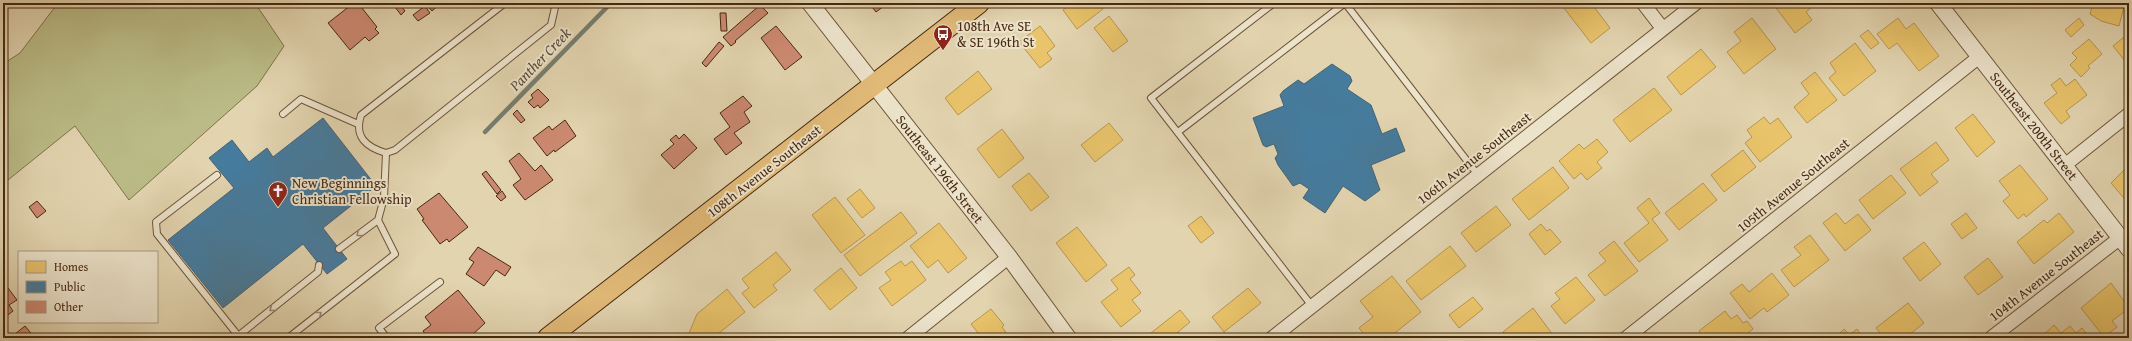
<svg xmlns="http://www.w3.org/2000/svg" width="2132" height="341" viewBox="0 0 2132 341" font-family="'Gentium Book Plus',serif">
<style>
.green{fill:#babb86;stroke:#80724b}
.homes{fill:#e9c46a;stroke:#b8964f}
.public{fill:#457b9d;stroke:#466273}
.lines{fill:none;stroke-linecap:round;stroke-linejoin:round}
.stream{stroke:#767e70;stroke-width:4.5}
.building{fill:#cc8971;stroke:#472910}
.service-casing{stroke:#6e5438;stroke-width:8}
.minor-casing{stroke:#6e5438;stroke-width:15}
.tertiary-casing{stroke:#6e5438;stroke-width:18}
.primary-casing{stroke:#472910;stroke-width:22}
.service{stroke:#ece3cb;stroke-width:6}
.minor{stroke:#ece3cb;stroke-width:13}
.tertiary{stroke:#ece3cb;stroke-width:16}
.primary{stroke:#e1ba78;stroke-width:20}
.oneway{stroke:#9a866e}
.labels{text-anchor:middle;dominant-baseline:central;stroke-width:4;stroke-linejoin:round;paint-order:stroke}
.poi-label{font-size:14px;fill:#472910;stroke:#ece3cb;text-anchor:start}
.street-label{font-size:14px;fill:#472910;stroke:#ece3cb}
.water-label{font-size:15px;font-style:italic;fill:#5a4c38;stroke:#ece3cb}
</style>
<rect width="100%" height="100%" fill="#e2d4af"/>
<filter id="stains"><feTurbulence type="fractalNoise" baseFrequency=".005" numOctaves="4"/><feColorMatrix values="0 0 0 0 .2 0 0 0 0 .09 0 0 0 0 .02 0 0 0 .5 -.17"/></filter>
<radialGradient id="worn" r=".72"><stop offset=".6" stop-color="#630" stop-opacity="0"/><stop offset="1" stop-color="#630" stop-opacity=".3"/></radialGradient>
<path class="green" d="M58 3H255L284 46 257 86 129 200 75 126 3 184V64L20 53Z"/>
<path class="homes" d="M1072 3H1098L1103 9 1077 29 1063 10Z
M1560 3H1591L1610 28 1591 43Z
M1775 3H1817L1806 12 1812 20 1795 33 1773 4Z
M2093 3 2106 5 2109 3 2124 7 2119 26 2101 21 2090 14Z
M1109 16 1128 41 1113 52 1094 28Z
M1752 18 1776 49 1744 74 1727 52 1741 41 1734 32Z
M1898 18 1906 29 1914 23 1939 56 1919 71 1897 43 1889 49 1877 34Z
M2079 18 2084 25 2071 37 2065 30Z
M1040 26 1055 46 1047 53 1052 59 1040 68 1019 42Z
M1868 30 1879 43 1871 49 1860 36Z
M2129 33V66L2113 46Z
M2089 39 2102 54 2088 66 2090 68 2081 77 2070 65 2077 58 2072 53Z
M1855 43 1876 71 1844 96 1829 78 1836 72 1830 63Z
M1701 49 1716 67 1681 95 1667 77Z
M978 71 992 89 958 115 945 98Z
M1815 72 1837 100 1807 123 1794 107 1809 94 1801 83Z
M2060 78 2066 86 2075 79 2087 95 2066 111 2070 117 2061 124 2044 103 2057 93 2051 85Z
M1654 88 1672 110 1630 142 1613 120Z
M1973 114 1995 142 1977 157 1955 128Z
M1764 117 1770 124 1778 118 1792 137 1760 162 1745 143 1752 137 1747 130Z
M1109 123 1123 140 1095 162 1081 145Z
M1002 129 1024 158 999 178 977 149Z
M1597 139 1608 152 1597 162 1602 168 1587 180 1581 173 1574 179 1559 161 1579 144 1584 149Z
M1936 142 1949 160 1931 174 1938 182 1920 196 1900 169Z
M1743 150 1756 167 1724 192 1711 175Z
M2020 165 2048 199 2026 217 2024 214 2018 219 2003 201 2010 195 1999 181Z
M1553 167 1569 188 1529 220 1512 199Z
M2125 169 2127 172 2129 170 2128 203 2111 183Z
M1029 173 1049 197 1031 211 1012 186Z
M1891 175 1906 193 1873 219 1859 200Z
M1703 183 1717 200 1679 230 1665 213Z
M860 189 875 208 862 218 847 199Z
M835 197 865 235 841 253 812 215Z
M1649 198 1660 213 1652 219 1668 240 1639 262 1624 243 1649 223 1637 208Z
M1496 206 1511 225 1476 252 1461 233Z
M901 212 917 233 860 276 844 255Z
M1836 213 1845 224 1858 214 1871 230 1845 251 1823 223Z
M1966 213 1977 228 1962 239 1951 224Z
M2059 213 2074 232 2034 264 2017 242 2044 220 2047 223Z
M1201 216 1214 233 1201 243 1188 226Z
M939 223 967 258 948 273 938 260 928 268 910 246Z
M1541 224 1547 231 1550 229 1561 242 1545 255 1529 234Z
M1077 227 1107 265 1086 282 1056 243Z
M1810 235 1829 260 1794 287 1781 270 1801 255 1794 247Z
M1614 241 1638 271 1605 296 1588 275 1606 261 1599 253Z
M1924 242 1941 264 1920 281 1903 258Z
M1450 246 1466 266 1421 300 1406 281Z
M776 252 791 270 773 285 777 290 754 308 742 293 749 288 742 279Z
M1988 258 2003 277 1978 295 1964 277Z
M901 261 905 266 912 261 926 280 892 306 879 288 891 280 885 272Z
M1129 267 1135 275 1130 279 1141 293 1132 300 1141 311 1121 327 1101 302 1118 289 1111 280Z
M841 268 857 288 830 310 814 290Z
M1772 273 1789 295 1767 312 1764 308 1750 319 1730 293 1742 284 1749 292Z
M1392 276 1421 312 1391 336 1392 338H1367L1359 328 1373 317 1360 301Z
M1576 277 1595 300 1565 324 1551 306 1560 299 1555 293Z
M2111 283 2129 308 2112 321 2117 327 2104 337 2081 308Z
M1248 288 1261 303 1224 332 1212 317Z
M727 289 745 312 713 338H687L697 314Z
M1473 297 1483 309 1459 328 1449 315Z
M1908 303 1924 323 1905 338H1884L1876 328Z
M1533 308 1553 335 1549 338H1508L1503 332Z
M991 309 1004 325 1002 327 1010 338H982L971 324Z
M1180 310 1190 322 1171 338H1155L1151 333Z
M1725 311 1731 319 1737 315 1743 323 1747 321 1753 329 1742 338 1730 336 1703 338 1699 331Z
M2054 325 2061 333 2070 326 2076 333 2082 328 2090 338H2040Z
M1844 329 1849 335 1857 329 1863 338H1835Z"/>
<path class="public" d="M1332 64 1350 76 1352 81 1347 89 1371 105 1382 134 1396 128 1405 151 1371 165 1380 190 1365 201 1343 186 1325 213 1303 198 1309 189 1300 183 1293 186 1278 165 1275 158 1278 154 1274 144 1266 147 1263 145 1253 118 1284 106 1280 95 1283 91 1298 80 1304 84Z
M323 118 376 186 323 228 347 259 327 274 303 244 223 308 168 240 234 188 209 158 232 140 249 162 267 148 273 157Z"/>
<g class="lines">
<path class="stream" d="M485 132 611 3"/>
</g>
<path class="building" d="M350 3H358L377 27 375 29 379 33 369 41 365 37 350 50 328 23 351 5Z
M399 3 405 11 401 15 395 7Z
M425 3H441L432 11Z
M869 3H888L876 12Z
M760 5 768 13 735 41 736 42 731 46 723 37Z
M425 6 430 13 418 21 413 15Z
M720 13H726L727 31H721Z
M776 26 802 57 785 70 761 38Z
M719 42 724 46 706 67 702 63Z
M538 89 549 100 540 108 538 105 534 108 528 102 533 98 531 95Z
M743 96 752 106 744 112 750 122 734 133 742 143 726 155 714 139 730 127 720 113Z
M517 110 525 120 521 123 513 114Z
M565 120 576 136 555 152 554 150 547 156 533 138 549 126 552 130Z
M684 134 697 148 674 169 661 155 674 144 670 140 676 135 679 139Z
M519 153 535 171 541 165 553 180 525 200 513 185 521 179 509 161Z
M486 171 501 190 497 194 482 174Z
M502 191 506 197 501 201 496 196Z
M439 193 468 227 449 242 447 239 440 244 422 220 424 219 417 209Z
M37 201 46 211 37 218 29 207Z
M478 247 511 267 505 276 496 270 484 286 466 274 474 262 469 259Z
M5 284 17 300 9 305 13 311 3 319V286Z
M458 290 485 323 469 338H428L423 331 431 325 425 317Z
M25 326 35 338H10Z"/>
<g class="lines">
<g class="service-casing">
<path id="service" d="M505 3 361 115C354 137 366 147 386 153L395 150 551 25 556 3
M1274 3 1151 98 1312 306
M283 114 301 99 358 124
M1178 132 1345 3 1478 175
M217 175 156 222 157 234 240 338
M378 220 384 198 386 153
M238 336 318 272 319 265
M288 338 395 254 378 220 339 249
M387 338 379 328 440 282"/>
</g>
<g class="minor-casing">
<path id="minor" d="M1643 3 1663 29
M2065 165 2129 114
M908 338 1009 257
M1272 338 1696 3
M1626 338 1979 57
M1991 338 2120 238"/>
</g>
<g class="tertiary-casing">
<path id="tertiary" d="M810 3 1009 257 1068 338
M1938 3 2129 249"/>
</g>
<g class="primary-casing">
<path id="primary" d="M548 338 979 3"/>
</g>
<use href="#service" class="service"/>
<use href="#minor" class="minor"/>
<use href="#tertiary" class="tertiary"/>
<use href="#primary" class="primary"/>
</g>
<defs><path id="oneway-chevron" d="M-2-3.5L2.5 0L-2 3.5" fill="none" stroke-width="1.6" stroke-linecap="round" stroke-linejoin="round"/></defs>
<g class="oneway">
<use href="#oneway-chevron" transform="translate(359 234) rotate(143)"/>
<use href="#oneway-chevron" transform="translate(272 309) rotate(142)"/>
<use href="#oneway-chevron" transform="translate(319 314) rotate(-38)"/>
</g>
<defs>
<g id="bus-pin" transform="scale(1)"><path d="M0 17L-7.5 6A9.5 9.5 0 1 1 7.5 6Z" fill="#8f2418" stroke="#ece3cb"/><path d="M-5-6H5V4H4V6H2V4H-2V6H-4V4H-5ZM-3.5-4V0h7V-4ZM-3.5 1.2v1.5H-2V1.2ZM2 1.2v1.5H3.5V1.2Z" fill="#fff"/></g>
<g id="church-pin" transform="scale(1)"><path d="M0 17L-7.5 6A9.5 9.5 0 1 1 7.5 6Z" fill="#8f2418" stroke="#ece3cb"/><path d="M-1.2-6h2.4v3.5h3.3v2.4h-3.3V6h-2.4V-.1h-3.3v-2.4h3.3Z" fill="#fff"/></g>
</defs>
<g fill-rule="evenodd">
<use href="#bus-pin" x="943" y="34"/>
<use href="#church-pin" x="278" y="191"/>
</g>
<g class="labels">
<g class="poi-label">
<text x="957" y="26">108th Ave SE<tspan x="957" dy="16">&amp; SE 196th St</tspan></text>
<text x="292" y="183">New Beginnings<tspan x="292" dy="16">Christian Fellowship</tspan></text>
</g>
<g class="street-label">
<text transform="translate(2034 126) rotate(52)">Southeast 200th Street</text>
<text transform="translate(1474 158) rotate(-38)">106th Avenue Southeast</text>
<text transform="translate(940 169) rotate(52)">Southeast 196th Street</text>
<text transform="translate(764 171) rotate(-38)">108th Avenue Southeast</text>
<text transform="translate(1793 185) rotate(-39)">105th Avenue Southeast</text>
<text transform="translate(2046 275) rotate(-38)">104th Avenue Southeast</text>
</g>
<g class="water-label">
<text transform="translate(540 59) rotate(-46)">Panther Creek</text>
</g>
</g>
<rect width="2132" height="341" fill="none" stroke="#e2d4af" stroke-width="16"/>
<rect x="4" y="4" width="2124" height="333" fill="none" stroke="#472910" stroke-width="2"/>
<rect x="8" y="8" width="2116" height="325" fill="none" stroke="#472910"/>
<rect x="18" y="251" width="140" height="72" fill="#ece3cb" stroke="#aa9980"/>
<rect x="26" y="261" width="20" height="12" fill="#e9c46a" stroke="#aa9980"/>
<text x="54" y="271" font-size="12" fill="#472910">Homes</text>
<rect x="26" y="281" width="20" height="12" fill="#457b9d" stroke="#aa9980"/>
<text x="54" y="291" font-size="12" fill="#472910">Public</text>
<rect x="26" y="301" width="20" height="12" fill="#cc8971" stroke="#aa9980"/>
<text x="54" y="311" font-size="12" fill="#472910">Other</text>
<rect width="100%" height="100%" filter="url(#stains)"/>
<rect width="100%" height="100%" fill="url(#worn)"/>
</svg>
